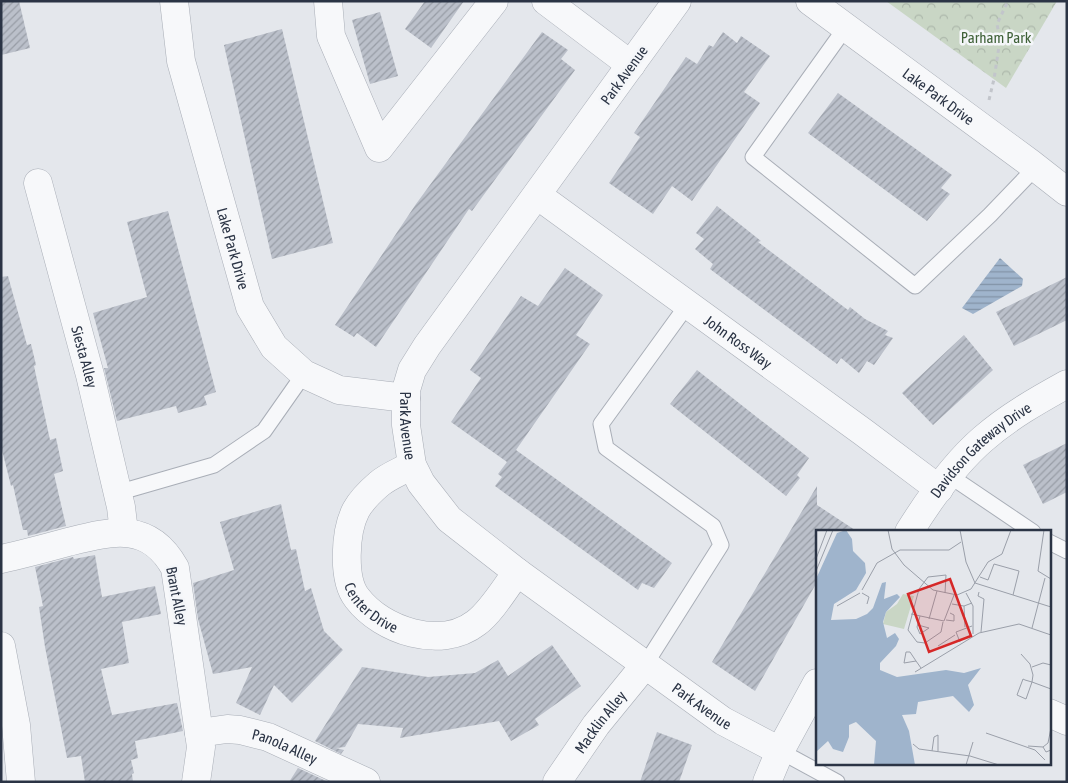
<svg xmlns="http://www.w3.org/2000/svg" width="1068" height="783" viewBox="0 0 1068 783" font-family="'Asap Condensed',sans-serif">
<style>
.forest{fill:url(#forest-crowns)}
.water{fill:url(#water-rules)}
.building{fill:url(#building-hatch)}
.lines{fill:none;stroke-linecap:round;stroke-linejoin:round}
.service-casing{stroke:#a9aeb7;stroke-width:17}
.minor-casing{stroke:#a9aeb7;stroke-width:29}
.path{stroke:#c2c5cb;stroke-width:3;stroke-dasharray:4 4;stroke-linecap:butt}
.service{stroke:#f7f8fa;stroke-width:15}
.minor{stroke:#f7f8fa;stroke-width:28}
.labels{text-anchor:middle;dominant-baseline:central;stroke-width:5;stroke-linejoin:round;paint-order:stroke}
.park-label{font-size:15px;fill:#3f6138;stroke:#f4f6f9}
.street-label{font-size:15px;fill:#2b3445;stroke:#f4f6f9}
.inset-road{fill:none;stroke:#9a9fa9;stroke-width:1}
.view{fill:#d62828;fill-opacity:0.15;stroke:#d62828;stroke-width:2.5}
.inset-edge{fill:none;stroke:#2b3445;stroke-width:2.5}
</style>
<defs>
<pattern id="forest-crowns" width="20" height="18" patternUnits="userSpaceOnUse" patternTransform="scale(1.25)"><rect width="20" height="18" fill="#c9d6c5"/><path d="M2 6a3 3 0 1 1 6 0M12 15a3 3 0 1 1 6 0" fill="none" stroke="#adb8ab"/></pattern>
<pattern id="water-rules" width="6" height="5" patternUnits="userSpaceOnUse" patternTransform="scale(1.25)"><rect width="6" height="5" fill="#9fb4cc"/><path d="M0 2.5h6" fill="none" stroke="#8293a7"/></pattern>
<pattern id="building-hatch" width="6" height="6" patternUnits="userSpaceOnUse" patternTransform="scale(1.25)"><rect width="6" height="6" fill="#bbc0ca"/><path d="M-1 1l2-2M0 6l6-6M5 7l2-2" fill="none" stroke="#989da6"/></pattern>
</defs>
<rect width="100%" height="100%" fill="#e4e7ec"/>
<path class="forest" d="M886 1H1057L1006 88Z"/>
<path class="water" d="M1000 258 1023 279 1022 286 973 314 962 308Z"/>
<path class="building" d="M1 1H19L30 48 1 55Z
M425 1H464L431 48 405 29Z
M380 12 398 76 370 84 352 20Z
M282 29 333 243 272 259 224 45Z
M542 32 568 50 561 59 575 70 472 211 469 209 376 347 357 333 354 337 335 325 416 204Z
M723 32 737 43 741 36 770 56 744 92 760 103 692 201 672 186 653 214 609 183 640 137 634 133 686 57 697 64 709 45 713 47Z
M838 93 952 175 941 188 950 194 927 221 808 133Z
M717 206 761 241 758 242 848 310 850 307 865 319 888 331 885 335 893 338 874 365 867 361 859 373 841 358 837 364 710 269 713 264 695 249 704 239 696 233Z
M168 211 216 392 204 396 207 405 178 413 176 406 117 421 104 368H108L93 313 147 297 127 222Z
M565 268 603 295 576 335 590 344 516 450 672 563 654 588 642 583 638 590 495 486 502 477 498 474 507 462 451 422 481 378 470 370 521 296 538 306Z
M8 276 27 345 31 344 36 365 34 366 50 440 56 438 63 471 54 474 66 526 28 536 27 530H23L13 485 11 486 1 446V277Z
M1067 277V320L1014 346 996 312Z
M964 335 993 370 933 425 902 393Z
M697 370 809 458 797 475 800 478 786 496 670 404Z
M1067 443V492L1043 504 1023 465Z
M817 486V505L858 532H817V582L755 691 712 662Z
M281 504 291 550 296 549 305 591 311 588 324 631 343 650 292 703 274 685 260 715 236 703 252 667 213 674 198 619 193 583 234 570 220 522Z
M95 555 102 597 155 586 161 614 122 622 129 663 101 669 112 715 177 703 183 731 135 741 138 758 131 760 134 773 132 774 133 782H85L81 756 67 758 45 647 39 607 43 606 35 567 73 557 74 559Z
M552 645 581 686 535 719 539 725 511 741 499 721 400 738 403 728 358 724 345 747 336 748 344 750 341 754 315 741 362 667 428 677 475 673 498 660 508 676Z
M657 732 692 745 679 782H640Z
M298 768 326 781 289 782Z"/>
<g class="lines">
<g class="service-casing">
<path id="service" d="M846 27 753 157 915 286 990 215 1036 167
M950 476 1033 532
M117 493 214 465 264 431 304 374
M1049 542 1067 551
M645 665 721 545 713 526 606 448 601 424 688 304
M780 751 837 782"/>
</g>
<g class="minor-casing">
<g id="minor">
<path id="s1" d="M174 1 181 61 250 307 274 347 304 374 339 390 406 398"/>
<path d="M328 1 331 36 379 148 494 1"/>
<path d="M546 1 631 65"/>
<path id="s2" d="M677 1 427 346 412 370 406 390V425L412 465 421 483 449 519 517 572 723 721 780 751"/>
<path id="s3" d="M810 1 1030 163 1067 192"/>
<path id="s4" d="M38 183 90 375 121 507 124 532"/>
<path id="s5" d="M537 195 863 432 939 489"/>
<path id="s6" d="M412 465C402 471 388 476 379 484 372 490 361 501 356 510 345 531 342 579 357 598 382 631 441 650 476 623 491 612 506 587 517 572"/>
<path id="s7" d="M909 532C929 500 955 463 983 439 1008 417 1038 400 1067 384"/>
<path d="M1 559C24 554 46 548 68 542 112 531 149 521 175 568L201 747 196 782"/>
<path d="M1 646 16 725 21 782"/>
<path d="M1049 713 1067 721"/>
<path id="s8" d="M199 733 227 729 240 730 268 737 366 782"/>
<path id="s9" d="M557 782 596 725 645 665"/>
<path d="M767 782 780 751 817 683"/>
</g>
</g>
<path class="path" d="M989 100 994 79 1000 40 997 24 1008 1"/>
<use href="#service" class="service"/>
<use href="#minor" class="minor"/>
</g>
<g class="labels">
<g class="park-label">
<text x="996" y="37">Parham Park</text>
</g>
<g class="street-label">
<text transform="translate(624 75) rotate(-54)">Park Avenue</text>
<text stroke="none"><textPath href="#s3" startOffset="160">Lake Park Drive</textPath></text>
<text stroke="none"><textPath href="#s1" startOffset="255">Lake Park Drive</textPath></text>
<text stroke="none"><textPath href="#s5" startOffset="249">John Ross Way</textPath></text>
<text stroke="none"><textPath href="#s4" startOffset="180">Siesta Alley</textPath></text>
<text stroke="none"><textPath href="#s2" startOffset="511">Park Avenue</textPath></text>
<text stroke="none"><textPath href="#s7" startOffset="110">Davidson Gateway Drive</textPath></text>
<text transform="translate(177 596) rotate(79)">Brant Alley</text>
<text stroke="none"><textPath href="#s6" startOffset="181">Center Drive</textPath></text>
<text stroke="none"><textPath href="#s2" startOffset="931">Park Avenue</textPath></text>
<text stroke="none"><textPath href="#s9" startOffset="74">Macklin Alley</textPath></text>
<text stroke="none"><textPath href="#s8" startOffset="89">Panola Alley</textPath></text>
</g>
</g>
<g transform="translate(816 530)">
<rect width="235" height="235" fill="#e4e7ec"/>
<path d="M87 64 98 66 88 99 67 94 70 82 81 74Z" fill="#c9d6c5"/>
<path d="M30 0 36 9 37 21 49 33 50 43 40 60 18 74 15 90 40 89 51 84 57 78 66 53 70 52 68 69 81 64 84 67 70 82 67 92 71 108 79 103 83 109 80 116 64 133V140L81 147 130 140 148 143 165 138 152 155 158 175 153 182 137 166 102 172 100 184 86 185 93 201 99 235H58L60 211 40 192 33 195V207L27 222 17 219 12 211 0 222V49L21 3Z" fill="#9fb4cc"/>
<path class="inset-road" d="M72 0 76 19 88 35 117 60 141 65 155 59 172 32 186 24 195 0M144 0 150 32 159 53 235 77M228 0 222 41 235 49M0 29 11 0M0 41 17 0M164 47 172 50 178 34 203 41 197 65M46 60 61 33 84 20H133L145 12M163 62 162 66 168 69 165 102M46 63 53 67 51 74M150 63 157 76V104M136 74 148 76 156 73M21 76 44 63M148 76 149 97M95 84 128 91 138 65M113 89 121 61M130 90 138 91V85L134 83M127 92 125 102 109 113 101 112 92 100 103 59 112 47 130 45 129 63M102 95 113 98 104 104 101 97 104 86M216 98 229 48M144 112 140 102 156 96M122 116 139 105M205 124 214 134 217 145 216 152 210 169 201 165 207 149 209 150 216 152 235 159M100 131 88 133 90 122H94L100 131 105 138M216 137 227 133 235 135M99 142 163 103 203 94 235 105M235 198 232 213 227 217 230 222 235 220M170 203 219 220 229 230M97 214 103 219 154 226 183 235M212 216 227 217M116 221 118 207 122 205V221M150 235 157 212"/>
<path class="view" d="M134 49 155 106 113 122 92 64Z"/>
<rect width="235" height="235" class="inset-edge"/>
</g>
<rect width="1068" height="783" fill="none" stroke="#2b3445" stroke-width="5"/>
</svg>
